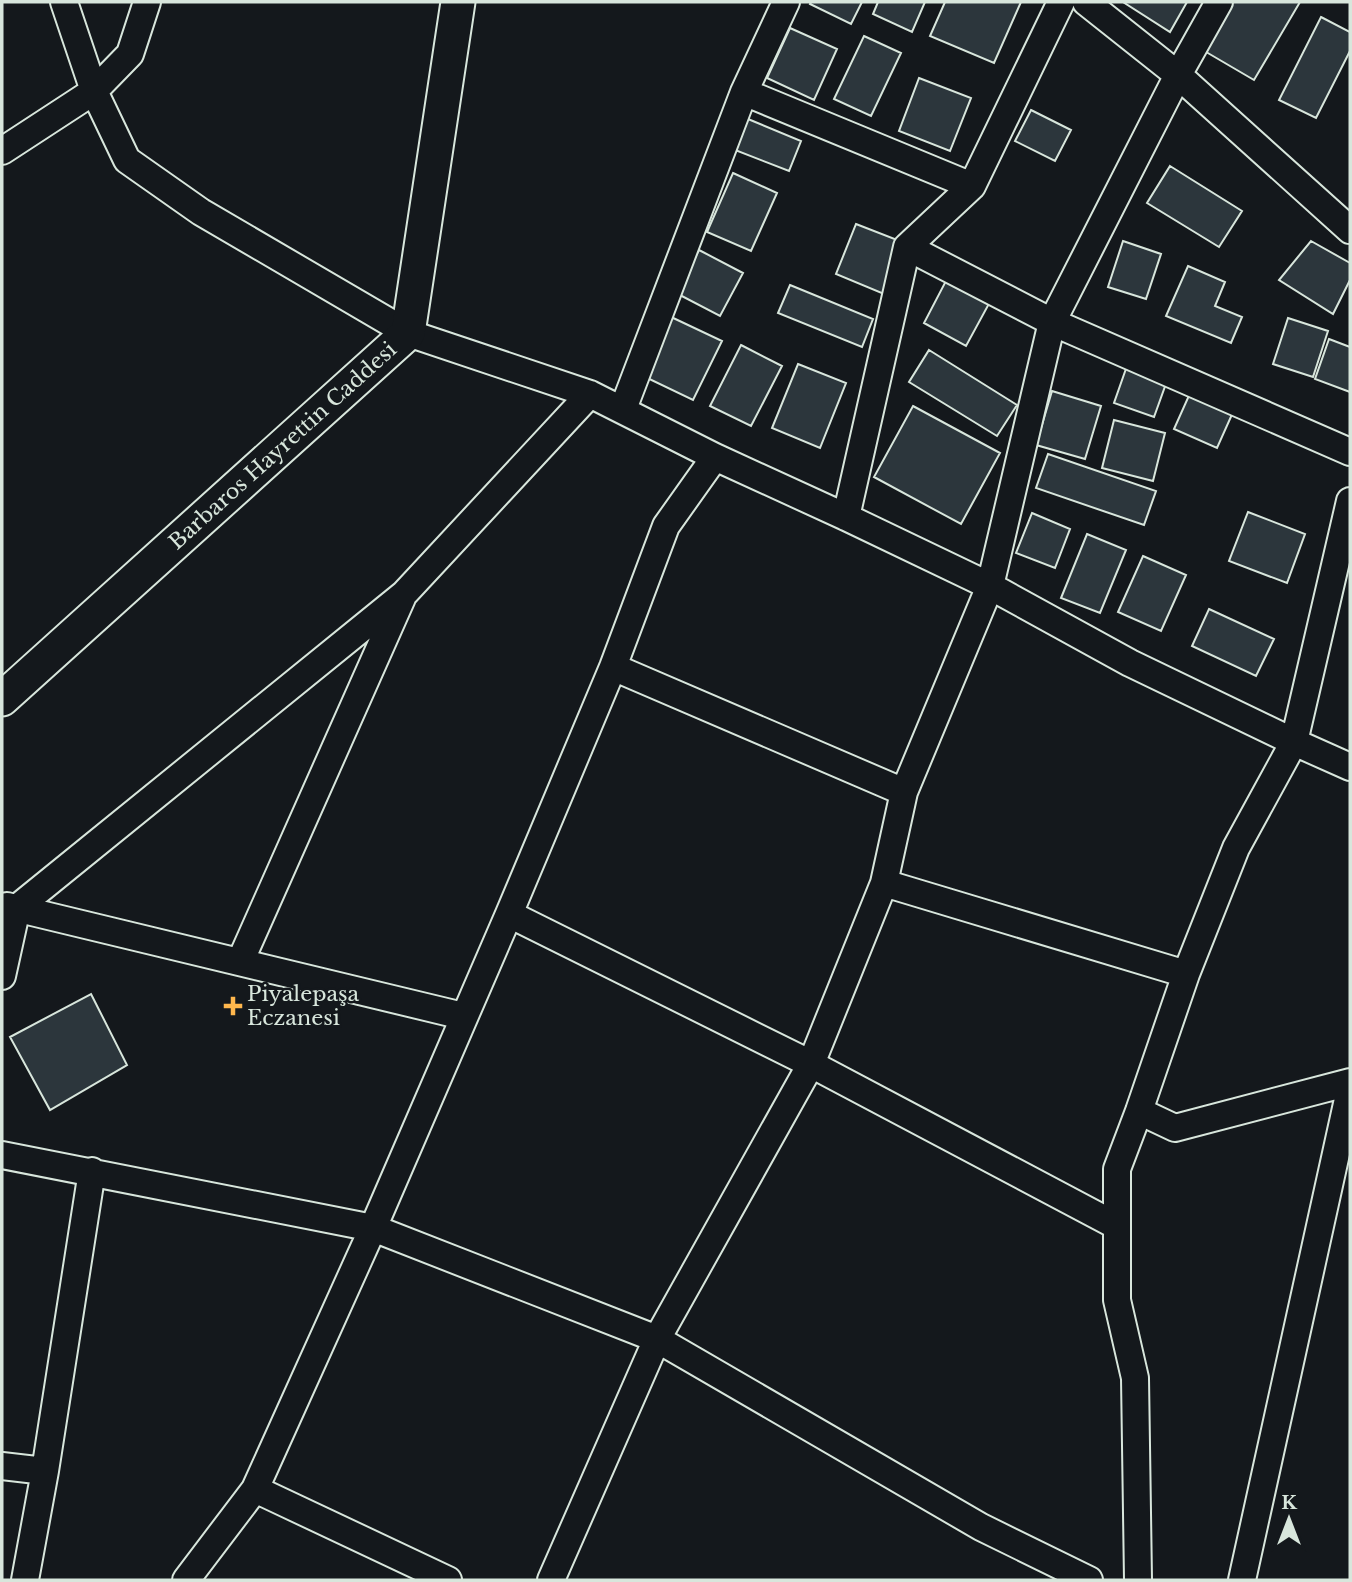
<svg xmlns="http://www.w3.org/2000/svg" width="1352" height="1582" viewBox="0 0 1352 1582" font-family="'Libre Baskerville',serif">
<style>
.building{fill:#2c363c;stroke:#d8e6dc;stroke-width:2}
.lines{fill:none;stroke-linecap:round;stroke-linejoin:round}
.minor-casing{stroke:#d8e6dc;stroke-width:30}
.tertiary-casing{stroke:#d8e6dc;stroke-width:37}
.minor{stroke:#14181c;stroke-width:26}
.tertiary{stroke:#14181c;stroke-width:33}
.poi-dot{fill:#ffb74d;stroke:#14181c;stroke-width:2.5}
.labels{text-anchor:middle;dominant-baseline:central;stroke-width:5;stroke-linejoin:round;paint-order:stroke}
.street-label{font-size:21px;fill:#d8e6dc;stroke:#14181c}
.poi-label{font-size:21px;fill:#d8e6dc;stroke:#14181c;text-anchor:start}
</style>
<rect width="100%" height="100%" fill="#14181c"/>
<path class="building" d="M811 2H862L851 24 810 4Z
M878 2H925L912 32 873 14Z
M945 2H1021L994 63 930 36Z
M1123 2H1187L1170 32Z
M1228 2H1300L1254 80 1201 49Z
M1321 17 1350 32V51L1316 118 1279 100Z
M790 28 837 49 814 100 767 78Z
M864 36 901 53 871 116 834 99Z
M919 78 971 98 950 151 899 131Z
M1031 110 1071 130 1055 161 1015 141Z
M748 119 801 141 789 171 735 150Z
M1170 166 1242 211 1219 247 1147 203Z
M733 173 777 193 751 251 707 232Z
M856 224 905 243 884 294 836 274Z
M1123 241 1161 254 1146 299 1108 287Z
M1311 241 1350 263V280L1333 314 1279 280Z
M699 250 743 273 720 316 676 293Z
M1188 266 1225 282 1215 306 1242 317 1231 343 1166 316Z
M948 277 991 300 966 346 924 323Z
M790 285 873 319 862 347 778 313Z
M669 316 722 341 693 400 641 375Z
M1288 318 1328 331 1313 377 1273 364Z
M1329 339 1350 347V392L1315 379Z
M741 345 782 366 751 426 710 406Z
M929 350 1017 405 997 436 909 382Z
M1128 363 1168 378 1154 417 1114 403Z
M798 364 846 383 820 448 772 428Z
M1052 391 1101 406 1085 459 1036 445Z
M1191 391 1234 410 1217 448 1174 429Z
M913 406 1000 453 961 524 874 477Z
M1114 420 1165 433 1153 481 1102 468Z
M1048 454 1156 491 1144 525 1036 488Z
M1248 512 1305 534 1287 583 1229 561Z
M1032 513 1070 529 1055 568 1016 553Z
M1087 534 1126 550 1100 613 1061 598Z
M1143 556 1186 575 1161 631 1118 612Z
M1209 609 1274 639 1256 676 1192 646Z
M91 994 127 1065 50 1110 10 1037Z"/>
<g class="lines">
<g class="minor-casing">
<path id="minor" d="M64 2 94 91 127 160 201 212 408 333 590 394 715 457 846 517 990 586 1130 663 1294 742 1350 767
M1086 2 1178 75 1350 230
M744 92 972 186
M2 151 94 91 130 54 147 2
M907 247 1052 322 1350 452
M623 409 744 92 786 2
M846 517 907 247 972 186 1061 2
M613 667 904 792
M884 883 1186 974
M7 906 463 1016
M509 914 811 1064 1117 1226
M240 962 402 598
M2 976 17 908 404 594 590 394
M1139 1111 1175 1128 1350 1082
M2 1155 373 1228 657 1339 981 1527 1089 1580
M2 1466 45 1471
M255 1489 448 1580
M25 1580 45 1471 92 1171
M186 1580 255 1489 373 1228 509 914 613 667 666 526 715 457
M551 1580 657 1339 811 1064 884 883 904 792 990 586 1052 322 1178 75 1219 2
M1138 1580 1135 1378 1117 1300V1169L1139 1111 1186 974 1236 848 1294 742 1350 501
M1242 1580 1350 1090"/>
</g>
<g class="tertiary-casing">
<g id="tertiary">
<path id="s1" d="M2 699 408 333 458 2"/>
</g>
</g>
<use href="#minor" class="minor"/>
<use href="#tertiary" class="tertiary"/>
</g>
<path class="poi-dot" d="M229.5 995.5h7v7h7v7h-7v7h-7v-7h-7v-7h7z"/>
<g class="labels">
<g class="street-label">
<text stroke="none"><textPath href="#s1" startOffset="378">Barbaros Hayrettin Caddesi</textPath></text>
</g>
<g class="poi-label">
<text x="247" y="994">Piyalepaşa<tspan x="247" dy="24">Eczanesi</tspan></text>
</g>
</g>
<rect width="1352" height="1582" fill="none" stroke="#d8e6dc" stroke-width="7"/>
<g transform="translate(1289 1519)" stroke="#14181c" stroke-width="5" paint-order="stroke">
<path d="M0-5L12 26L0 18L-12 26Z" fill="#d8e6dc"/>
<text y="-10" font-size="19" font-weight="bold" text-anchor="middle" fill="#d8e6dc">K</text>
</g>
</svg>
